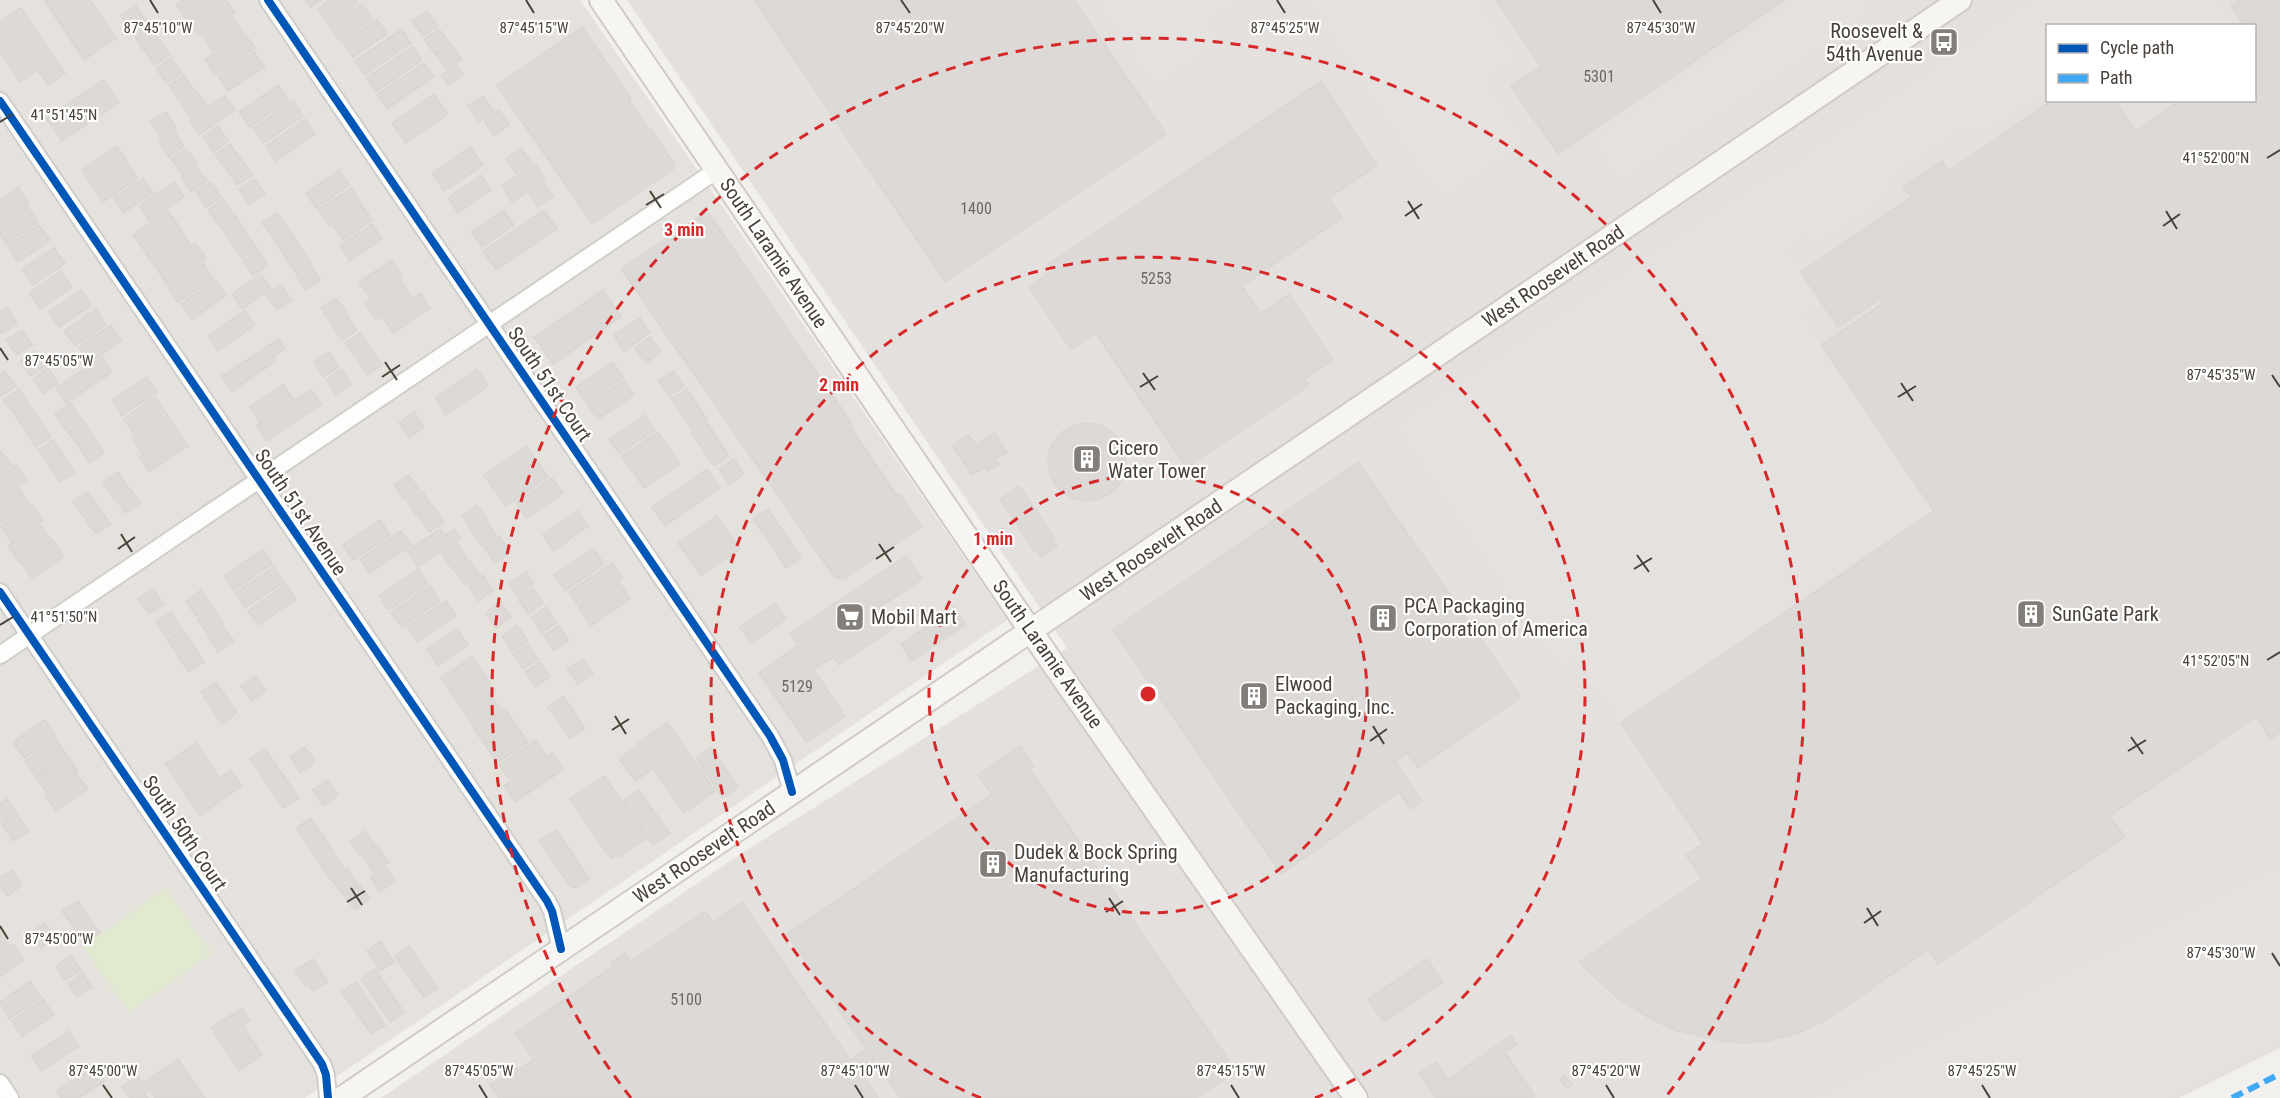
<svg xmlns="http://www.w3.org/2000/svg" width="2280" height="1098" viewBox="0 0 2280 1098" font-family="'Roboto Condensed',sans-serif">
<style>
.residential{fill:#e5e1dc}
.industrial{fill:#e4e0dd;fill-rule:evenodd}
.green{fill:#e1e9d0}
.parking{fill:#e4e1de}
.building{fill:#dcd9d6;stroke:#dad7d3;stroke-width:1.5}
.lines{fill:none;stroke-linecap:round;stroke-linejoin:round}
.street-casing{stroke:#d0cecb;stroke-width:20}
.secondary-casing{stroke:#d0ccc5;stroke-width:26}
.street{stroke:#fdfdfc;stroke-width:16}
.secondary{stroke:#f6f5f1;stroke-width:22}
.quiet{stroke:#3fa9f5;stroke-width:6;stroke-dasharray:12 6;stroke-linecap:butt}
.cycleway-casing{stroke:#fff;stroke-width:11}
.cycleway{stroke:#0057b8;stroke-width:8}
.ticks{fill:none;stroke:#48413a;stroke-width:2}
.ring{fill:none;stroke:#d62828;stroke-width:3;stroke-dasharray:10 8}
.labels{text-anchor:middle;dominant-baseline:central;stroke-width:4.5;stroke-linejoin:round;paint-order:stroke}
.number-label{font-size:16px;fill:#6e6862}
.poi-label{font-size:20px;fill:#48413a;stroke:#fff;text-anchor:start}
.street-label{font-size:20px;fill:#48413a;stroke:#fff}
.ticks-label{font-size:15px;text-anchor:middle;fill:#48413a;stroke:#fff;stroke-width:4.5;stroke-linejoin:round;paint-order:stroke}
.centre{fill:#d62828;stroke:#fff;stroke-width:3}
.ring-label{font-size:18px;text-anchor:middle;font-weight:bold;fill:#d62828;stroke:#fff;stroke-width:4.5;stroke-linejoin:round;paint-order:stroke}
</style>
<rect width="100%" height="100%" fill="#f2f0ed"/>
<path class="residential" d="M0 0H580L1007 620 305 1098H0Z"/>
<path class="industrial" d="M627 0H2280V1048L2179 1098H381L736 857 1067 648ZM2048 26H2254V100H2048Z"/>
<path class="green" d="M166 888 212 954 129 1012 83 947Z"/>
<path class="parking" d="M1097 0H1238L1206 23 1219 41 1155 86Z
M1306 0H1477L1516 57 1484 78 1526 141 1441 198Z
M1798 0H1862L1870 12 1621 181 1593 140Z
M2034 0H2219L2236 25 2048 26 2047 89 1983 133 1966 125 1885 180 1890 189 1885 193 1887 196 1814 247 1805 235 1789 246 1788 253 1820 300 1800 314 1934 511 1621 723 1574 657 1559 667 1396 426 1775 171 1780 173Z
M2280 865V1042L2169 1098H1814Z"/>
<path class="building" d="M44 0H90L116 38 84 60Z
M183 0H216L187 20 176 5Z
M220 0H226L235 12 200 36 189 21Z
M305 0H321L311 7Z
M330 0H355L358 3 328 24 318 9Z
M754 0H1074L1166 134 945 282Z
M1496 0H1784L1558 154 1511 86 1541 66Z
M2240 0H2280V732L2270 739 2256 717 2110 816 2125 837 1938 964 1928 950 1824 1021 1798 1033 1769 1041 1745 1043 1721 1041 1675 1030 1649 1018 1615 996 1579 962 1702 879 1686 855 1703 844 1621 723 1934 511 1821 345 1883 303 1880 299 1838 327 1801 272 1911 197 1903 187 1942 161 1949 171 2052 100H2115L2136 131 2180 100H2254V50L2259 47 2254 40V26H2245L2231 6Z
M362 4 372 19 340 41 329 26Z
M136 6 146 21 131 31 121 16Z
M21 8 65 73 48 85 38 70 20 82 0 52V22Z
M427 11 438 26 423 36 412 21Z
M232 17 242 32 213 52 203 37Z
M377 19 387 34 353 57 343 42Z
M148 23 158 38 143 49 133 33Z
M582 27 631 99 629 101 649 130 651 129 674 164 673 169 592 224 497 85Z
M402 29 411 43 364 75 355 61Z
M439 29 450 44 435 54 424 39Z
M244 33 255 48 215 75 205 60Z
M159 39 170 55 154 65 144 50Z
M451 44 462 59 447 69 436 55Z
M413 46 422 60 376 92 366 78Z
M254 52 265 67 228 91 218 76Z
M171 58 182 73 166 83 156 68Z
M424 63 434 77 387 109 377 95Z
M457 65 463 74 448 85 441 75Z
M184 75 194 90 179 100 169 85Z
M103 80 119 103 62 141 46 118Z
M1321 81 1377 166 1329 198 1342 218 1242 286 1261 313 1289 294 1333 360 1305 379 1309 385 1186 468 1049 264Z
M278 85 289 100 249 127 239 112Z
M197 91 207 105 190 116 181 102Z
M434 94 448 114 406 143 392 123Z
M225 96 235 110 199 135 189 120Z
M483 96 494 111 479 122 468 106Z
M293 101 303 116 264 143 253 128Z
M499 110 509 125 494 136 484 121Z
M166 112 176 127 161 138 150 122Z
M305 119 315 134 276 161 266 146Z
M218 126 228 141 213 152 203 137Z
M174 131 184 146 169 157 159 142Z
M230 144 241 159 226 169 215 154Z
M117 146 127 161 92 185 82 170Z
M470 147 483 165 444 191 432 173Z
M521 148 532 163 516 173 506 158Z
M186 149 197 163 182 174 171 159Z
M242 160 253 175 237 185 227 170Z
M127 163 138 178 103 202 93 187Z
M535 164 545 179 512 202 502 186Z
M196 166 207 181 191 192 181 177Z
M339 170 349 185 316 208 306 193Z
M481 175 491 190 458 213 448 198Z
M143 178 153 193 123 213 114 198Z
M254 179 265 194 249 204 239 189Z
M174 182 184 197 149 221 139 206Z
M211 182 221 197 206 207 196 192Z
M544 183 553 197 538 207 529 193Z
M18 187 29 203 0 222V200Z
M351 188 361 203 329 225 318 210Z
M223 199 233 214 218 225 208 210Z
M362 205 372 220 343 240 332 225Z
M27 206 38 222 6 244 0 234V225Z
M504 210 514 225 482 247 471 232Z
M544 210 557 229 496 270 483 251Z
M168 211 179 226 144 250 133 235Z
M277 213 288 227 273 238 262 223Z
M704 213 710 215 852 424 850 426 896 494H900L922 526 844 579 835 578 621 269Z
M235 215 245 230 230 241 220 226Z
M372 224 382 239 350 261 340 246Z
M39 225 50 240 18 262 8 246Z
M180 228 190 244 155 267 145 252Z
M289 229 300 245 284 255 274 240Z
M246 233 257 248 242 258 231 243Z
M195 243 206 258 167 285 157 269Z
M300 247 311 263 296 273 285 258Z
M54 248 65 263 33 285 22 269Z
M258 250 268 265 253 276 243 261Z
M392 260 402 275 370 297 359 282Z
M203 263 213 279 178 302 168 287Z
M311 265 321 280 306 290 296 275Z
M1053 270 1096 333 1071 349 1029 287Z
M61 271 72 287 40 309 29 293Z
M261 274 271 289 242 309 232 294Z
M400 279 411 296 376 320 365 303Z
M216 280 227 295 192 319 181 304Z
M281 285 292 300 277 310 266 295Z
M81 290 91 306 59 327 49 312Z
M603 290 621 317 553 364 534 337Z
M420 293 430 308 394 333 383 318Z
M336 298 346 312 331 323 321 308Z
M7 308 17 323 2 334 0 331V313Z
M96 309 106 325 75 346 64 331Z
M245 310 255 325 218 351 208 336Z
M347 315 357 330 342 340 331 325Z
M640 318 650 333 624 351 614 335Z
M111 325 121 341 89 363 79 347Z
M22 330 32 345 17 355 6 340Z
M360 333 371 348 356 358 345 343Z
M650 337 661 352 646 363 635 348Z
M278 339 285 349 273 357 276 361 232 391 222 376Z
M372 350 383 365 367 375 357 360Z
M35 351 46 366 30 376 20 361Z
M329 352 339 367 324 377 314 362Z
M102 357 112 372 66 403 56 388Z
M613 362 623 377 586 402 576 387Z
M48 368 58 383 43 394 33 379Z
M341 369 351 384 336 395 326 380Z
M477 369 488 386 446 415 435 398Z
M5 371 16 386 1 396 0 375Z
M674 371 684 386 669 396 658 381Z
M147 377 157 392 122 416 112 400Z
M624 380 634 395 598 419 587 404Z
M283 384 293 399 260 422 250 407Z
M19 389 29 404 14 414 3 400Z
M311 389 321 404 267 441 256 426Z
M687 389 697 404 682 414 671 399Z
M155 397 165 412 134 434 124 419Z
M70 403 81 419 65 429 55 414Z
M698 405 708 421 693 431 683 416Z
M30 406 41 421 26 431 15 416Z
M414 412 424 427 409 438 399 423Z
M167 414 177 429 142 453 132 438Z
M645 415 655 430 619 454 609 439Z
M83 420 93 435 78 446 67 431Z
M41 422 51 437 36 447 26 432Z
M1048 462a39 39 0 1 1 78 0a39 39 0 1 1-78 0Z
M708 424 718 439 703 449 692 434Z
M178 431 188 446 149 472 139 457Z
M658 432 668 447 632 471 622 456Z
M994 433 1007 452 995 459 999 464 988 471 985 467 972 475 952 446 969 435 976 445Z
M94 437 104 452 89 463 79 448Z
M53 440 64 455 49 465 38 450Z
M719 440 729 456 714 466 704 451Z
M526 446 536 461 494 490 484 475Z
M670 449 680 464 644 488 634 473Z
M0 450 11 465 0 473Z
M64 457 75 472 60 482 49 467Z
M734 459 744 474 729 484 719 469Z
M538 462 548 477 506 506 496 491Z
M1358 462 1521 697 1418 768 1407 753 1395 762 1245 540Z
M16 465 27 480 0 498V476Z
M707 469 720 488 665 526 652 507Z
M118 472 128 487 113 498 103 482Z
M409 475 419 490 404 500 394 485Z
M552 478 563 493 526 518 516 503Z
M1019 486 1054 538 1052 539 1057 546 1041 557 1036 549 1034 550 1000 499Z
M19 488 29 504 0 523V501Z
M130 488 140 503 125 513 115 498Z
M422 491 432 506 417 516 407 501Z
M88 492 99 507 83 517 73 502Z
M32 505 43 520 11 542 1 526Z
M477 505 488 520 472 531 462 516Z
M434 507 444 522 429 532 419 517Z
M100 509 111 524 96 534 85 519Z
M768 509 778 524 763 534 753 519Z
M578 511 588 526 553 551 543 535Z
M717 516 728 532 689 559 678 543Z
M380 520 390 535 353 560 343 545Z
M488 523 497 536 482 546 473 533Z
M40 524 51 540 19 562 8 546Z
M780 526 791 541 775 551 765 536Z
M440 529 445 535 454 529 460 538 418 567 407 551Z
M401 531 411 545 370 573 360 559Z
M729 533 740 549 701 576 690 560Z
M500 537 510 552 495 563 484 548Z
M53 540 64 556 32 578 21 562Z
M1245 540 1422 801 1410 809 1399 792 1281 874 1113 630Z
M791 542 801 558 786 568 776 553Z
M457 543 467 558 452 569 442 554Z
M593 548 604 564 565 591 554 575Z
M263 549 272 564 234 590 224 576Z
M906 556 922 579 880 607 894 628 839 665 833 657 813 670 790 633Z
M469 560 480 574 465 585 454 570Z
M612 563 623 578 580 608 569 592Z
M274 567 284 582 245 608 235 593Z
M418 569 428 584 389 610 379 596Z
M526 572 534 584 517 596 509 584Z
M483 575 493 590 478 601 468 586Z
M619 582 630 599 591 626 579 609Z
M286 584 296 599 258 625 248 611Z
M430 586 440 601 402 627 391 613Z
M533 588 543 603 528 614 518 599Z
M153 589 164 604 149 614 138 599Z
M201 590 212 606 196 616 186 601Z
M446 601 456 615 417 642 407 627Z
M501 602 511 617 496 628 486 613Z
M775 603 786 619 751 643 740 627Z
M546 607 557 622 542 633 531 618Z
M954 607 966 624 911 661 901 644Z
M213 608 223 623 208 634 197 619Z
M171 612 181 627 166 637 156 622Z
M517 625 528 641 512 651 502 636Z
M559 625 569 640 554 651 544 636Z
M223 626 234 641 218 652 208 637Z
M182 629 193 644 178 655 167 640Z
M457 629 468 645 438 666 427 650Z
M528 644 538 659 523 669 513 654Z
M194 646 204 662 189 672 178 657Z
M797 646 845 716 806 742 759 673Z
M472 657 483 673 452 694 441 678Z
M583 659 593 674 578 684 567 669Z
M540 662 550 677 535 687 525 672Z
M484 674 495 691 464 711 453 695Z
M256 676 266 691 251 701 241 686Z
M216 682 226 697 211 707 201 692Z
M491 695 501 710 475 728 465 713Z
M563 696 574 711 559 722 548 707Z
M227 698 237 713 222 724 212 709Z
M505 708 516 725 485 745 474 729Z
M575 713 585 728 570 739 560 724Z
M45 720 56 736 24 758 13 742Z
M667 722 715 791 684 813 653 769 635 781 619 759 638 746 636 744Z
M517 726 528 742 497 763 486 747Z
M56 739 67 755 35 776 25 761Z
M536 740 546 755 509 779 499 765Z
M196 743 207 759 176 780 165 764Z
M1020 746 1034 766 1030 769 1236 1071 1197 1098H900L787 934 992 794 978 775Z
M305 747 315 762 300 773 290 757Z
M710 747 738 787 723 798 696 758Z
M265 749 276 764 261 774 250 759Z
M552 753 563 770 515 802 504 786Z
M68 756 78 771 47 793 36 777Z
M208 761 219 777 188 798 177 782Z
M276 765 287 780 272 791 261 776Z
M231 770 242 786 200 815 189 799Z
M77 774 88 789 56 811 45 795Z
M604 776 647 838 619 857 616 855 611 859 570 799Z
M328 780 338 795 323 806 313 790Z
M288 782 299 798 284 808 273 793Z
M639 790 670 834 653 845 623 801Z
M7 799 17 814 2 825 0 804Z
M18 816 29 831 13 841 3 826Z
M311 818 321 833 306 843 296 828Z
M557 830 589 878 576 887H572L568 883 539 841Z
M365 831 376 846 360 856 350 841Z
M323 835 333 850 318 861 307 845Z
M378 847 389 862 373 872 363 857Z
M334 853 344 868 329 878 319 863Z
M385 866 395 881 380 892 370 877Z
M347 868 357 883 342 894 331 879Z
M12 870 22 885 7 896 0 886V878Z
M359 884 370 899 355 910 344 895Z
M78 901 88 916 73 927 62 911Z
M742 902 850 1060 866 1049 875 1062 860 1072 878 1098H499L490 1085 517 1068 518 1070 534 1060 515 1033 613 966 611 962 625 953 631 961 705 911 713 922Z
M89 918 100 933 85 944 74 929Z
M45 923 56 937 41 948 30 933Z
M0 932 8 944 0 950Z
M380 941 394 962 380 971 367 951Z
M13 944 24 960 0 977V953Z
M409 946 438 988 424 998 395 956Z
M71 956 81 970 65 980 56 966Z
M313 959 328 982 313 991 309 985 306 987 295 970Z
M1427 959 1443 982 1384 1022 1368 999Z
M375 969 404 1012 390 1022 361 979Z
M82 973 92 987 77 997 68 984Z
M30 981 41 997 9 1019 0 1002Z
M356 982 385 1025 371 1034 342 992Z
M43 999 54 1015 22 1037 12 1021Z
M242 1008 250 1021 243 1026 262 1055 239 1071 211 1028Z
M69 1031 79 1046 41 1071 31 1056Z
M1511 1036 1517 1044 1505 1052 1535 1096 1532 1098H1436L1419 1074 1436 1062 1448 1079Z
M178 1059 205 1098H155L144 1082Z
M95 1066 105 1081 79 1098H61L57 1091Z
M1565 1075 1572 1085 1567 1089 1560 1079Z
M138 1076 148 1091 145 1093 148 1098H130L122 1087Z"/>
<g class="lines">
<g class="street-casing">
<path id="street" d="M268 0 770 736 783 760 792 792
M0 101 547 901 552 911 561 949
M0 592 322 1064 326 1075 328 1098
M0 655 717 170
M0 1083 10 1098"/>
</g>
<g class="secondary-casing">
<path id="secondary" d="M601 0 1056 668 1356 1098
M342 1098 1960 0"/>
</g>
<use href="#street" class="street"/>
<use href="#secondary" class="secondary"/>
<path class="quiet" d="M2232 1098 2280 1074"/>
<g class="cycleway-casing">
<path id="cycleway" d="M268 0 770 736 783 760 792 792
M0 101 547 901 552 911 561 949
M0 592 322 1064 326 1075 328 1098"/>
</g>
<use href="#cycleway" class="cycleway"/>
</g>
<path class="ticks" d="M150 0 158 13M526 0 534 13M901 0 910 13M1277 0 1285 13M1653 0 1661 13M0 122 13 114M2267 158 2280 150M650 191 661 208M1408 201 1419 219M646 205 664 194M2166 211 2177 229M1405 216 1422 204M2163 226 2180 214M0 348 8 360M385 362 397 380M1143 373 1155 390M2272 375 2280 387M382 377 400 365M1901 383 1913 401M1140 387 1158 376M1898 397 1916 386M121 534 132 552M879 544 891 562M118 549 135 537M1637 555 1649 572M876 559 894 547M1634 569 1652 558M0 625 13 617M2267 660 2280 652M615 716 626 734M1373 726 1384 744M612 730 629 719M2131 737 2143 754M1370 741 1387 729M2128 751 2146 740M351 888 362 905M1109 898 1120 915M347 902 365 891M1867 908 1878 926M1106 912 1123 901M1864 923 1881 911M0 926 8 939M2272 953 2280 966M103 1085 112 1098M479 1085 487 1098M855 1085 863 1098M1231 1085 1239 1098M1606 1085 1614 1098M1982 1085 1990 1098"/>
<g class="ring">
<circle cx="1148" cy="694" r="219"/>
<path d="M981 1098A437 437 0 1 1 1315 1098"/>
<path d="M631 1098A656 656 0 1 1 1665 1098"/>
</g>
<defs>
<g id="bus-square" transform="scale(1.5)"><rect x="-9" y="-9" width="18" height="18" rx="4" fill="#847e79" stroke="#fff"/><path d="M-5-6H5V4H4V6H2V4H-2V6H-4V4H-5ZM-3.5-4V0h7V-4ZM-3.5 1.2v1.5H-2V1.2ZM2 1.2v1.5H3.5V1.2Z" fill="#fff"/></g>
<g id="building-square" transform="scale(1.5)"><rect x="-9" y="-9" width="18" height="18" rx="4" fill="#847e79" stroke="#fff"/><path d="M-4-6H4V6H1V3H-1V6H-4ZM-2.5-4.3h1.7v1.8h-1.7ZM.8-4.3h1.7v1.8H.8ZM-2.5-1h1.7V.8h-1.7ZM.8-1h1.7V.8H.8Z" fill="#fff"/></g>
<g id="supermarket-square" transform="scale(1.5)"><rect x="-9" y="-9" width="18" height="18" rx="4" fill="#847e79" stroke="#fff"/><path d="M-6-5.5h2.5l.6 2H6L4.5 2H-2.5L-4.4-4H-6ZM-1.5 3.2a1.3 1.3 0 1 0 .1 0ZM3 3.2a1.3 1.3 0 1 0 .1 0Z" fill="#fff"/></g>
</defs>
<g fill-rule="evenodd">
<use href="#bus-square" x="1944" y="42"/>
<use href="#building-square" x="1087" y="459"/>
<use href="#building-square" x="2031" y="614"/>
<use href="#supermarket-square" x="850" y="617"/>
<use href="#building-square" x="1383" y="618"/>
<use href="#building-square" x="1254" y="696"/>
<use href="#building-square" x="993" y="864"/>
</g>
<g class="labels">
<g class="number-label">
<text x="1599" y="76">5301</text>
<text x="976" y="208">1400</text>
<text x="1156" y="278">5253</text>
<text x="797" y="686">5129</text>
<text x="686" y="999">5100</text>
</g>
<g class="poi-label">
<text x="1923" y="31" text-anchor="end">Roosevelt &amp;<tspan x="1923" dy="23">54th Avenue</tspan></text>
<text x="1108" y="448">Cicero<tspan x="1108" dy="23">Water Tower</tspan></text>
<text x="1404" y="606">PCA Packaging<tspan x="1404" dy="23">Corporation of America</tspan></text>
<text x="2052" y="614">SunGate Park</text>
<text x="871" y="617">Mobil Mart</text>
<text x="1275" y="684">Elwood<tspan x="1275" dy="23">Packaging, Inc.</tspan></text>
<text x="1014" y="852">Dudek &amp; Bock Spring<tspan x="1014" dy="23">Manufacturing</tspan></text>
</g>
<g class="street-label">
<text transform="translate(774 253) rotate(56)">South Laramie Avenue</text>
<text transform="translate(1553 276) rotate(-34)">West Roosevelt Road</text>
<text transform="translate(550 384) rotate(56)">South 51st Court</text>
<text transform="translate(301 512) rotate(56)">South 51st Avenue</text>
<text transform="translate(1151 550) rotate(-34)">West Roosevelt Road</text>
<text transform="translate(1048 654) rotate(55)">South Laramie Avenue</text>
<text transform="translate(185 833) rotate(56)">South 50th Court</text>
<text transform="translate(704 852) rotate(-34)">West Roosevelt Road</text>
</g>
</g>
<g class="ticks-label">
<text x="158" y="33">87°45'10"W</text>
<text x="534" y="33">87°45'15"W</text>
<text x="910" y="33">87°45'20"W</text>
<text x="1285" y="33">87°45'25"W</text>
<text x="1661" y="33">87°45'30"W</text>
<text x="64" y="120">41°51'45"N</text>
<text x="2216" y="163">41°52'00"N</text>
<text x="59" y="366">87°45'05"W</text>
<text x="2221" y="380">87°45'35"W</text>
<text x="64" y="622">41°51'50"N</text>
<text x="2216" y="666">41°52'05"N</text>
<text x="59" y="944">87°45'00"W</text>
<text x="2221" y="958">87°45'30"W</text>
<text x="103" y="1076">87°45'00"W</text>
<text x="479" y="1076">87°45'05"W</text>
<text x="855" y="1076">87°45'10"W</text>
<text x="1231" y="1076">87°45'15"W</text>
<text x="1606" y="1076">87°45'20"W</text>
<text x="1982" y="1076">87°45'25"W</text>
</g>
<circle cx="1148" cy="694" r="9" class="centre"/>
<g class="ring-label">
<text x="684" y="236">3 min</text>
<text x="839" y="391">2 min</text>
<text x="993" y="545">1 min</text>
</g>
<rect x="2046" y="24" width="210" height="78" fill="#ffffff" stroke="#b6b3b0" stroke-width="1.5"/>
<rect x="2058" y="44" width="30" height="9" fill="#0057b8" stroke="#b6b3b0" stroke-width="1.5"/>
<text x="2100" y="54" font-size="18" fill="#48413a">Cycle path</text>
<rect x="2058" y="74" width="30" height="9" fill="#3fa9f5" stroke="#b6b3b0" stroke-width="1.5"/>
<text x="2100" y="84" font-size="18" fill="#48413a">Path</text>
</svg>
